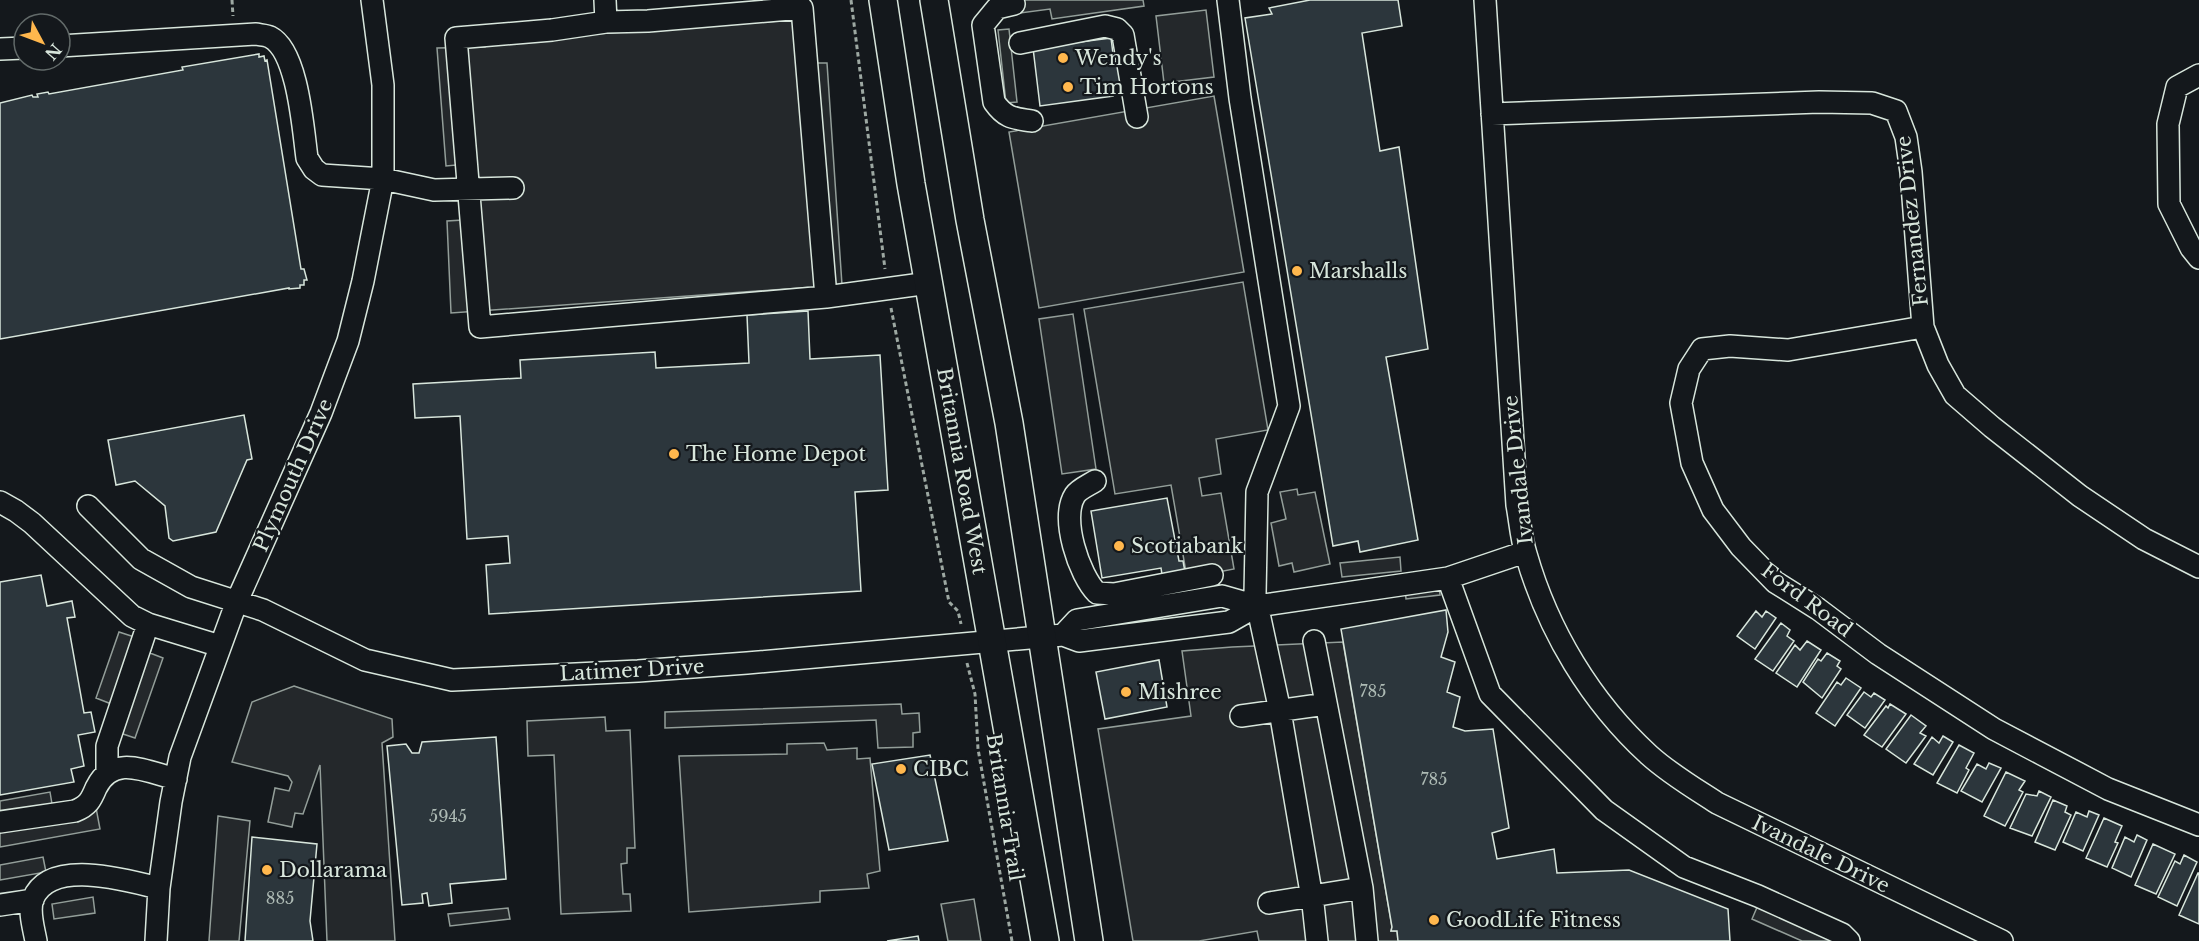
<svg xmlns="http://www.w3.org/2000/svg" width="2199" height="941" viewBox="0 0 2199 941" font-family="'Libre Baskerville',serif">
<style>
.parking{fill:#24282b;stroke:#939e99;stroke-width:1.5}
.building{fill:#2c363c;stroke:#d8e6dc;stroke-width:1.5}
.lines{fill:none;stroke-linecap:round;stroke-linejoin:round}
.minor-casing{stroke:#d8e6dc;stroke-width:24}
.major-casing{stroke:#d8e6dc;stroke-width:30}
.path{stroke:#9da8a2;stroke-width:3;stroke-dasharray:4.5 3;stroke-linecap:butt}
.minor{stroke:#14181c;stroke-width:21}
.major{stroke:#14181c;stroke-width:27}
.poi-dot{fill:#ffb74d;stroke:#14181c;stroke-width:2}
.labels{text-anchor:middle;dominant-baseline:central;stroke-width:4.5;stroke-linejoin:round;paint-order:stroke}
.number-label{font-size:16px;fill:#adbab4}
.poi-label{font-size:20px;fill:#d8e6dc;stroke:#14181c;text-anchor:start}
.street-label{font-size:20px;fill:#d8e6dc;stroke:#14181c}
</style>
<rect width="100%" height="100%" fill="#14181c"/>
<path class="parking" d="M1002 0H1143L1144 6 1052 19 1050 9 1004 15Z
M1206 10 1214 77 1164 83 1156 16Z
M807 19 811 63H827L842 285 451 313 447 221 463 220 456 165 446 166 437 48 485 47V42Z
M1009 29 1017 102 1006 103 998 30Z
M1214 96 1244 272 1039 308 1009 132Z
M1243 282 1268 430 1216 439 1221 474 1199 478 1202 496 1221 493 1234 569 1187 578 1171 485 1115 494 1084 309Z
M1073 314 1096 469 1062 474 1039 319Z
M1297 489 1298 495 1315 492 1330 564 1294 572 1292 563 1279 566 1271 523 1286 519 1280 492Z
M1400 557 1401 571 1342 577 1340 563Z
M1439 584 1440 595 1406 599 1405 588Z
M119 632 153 643 150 653 163 658 135 738 105 728 114 705 96 698Z
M1343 642 1392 927 1391 931H1397L1398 941H1259L1257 931 1199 941H1133L1098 729 1191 716 1182 651 1232 647Z
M294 686 392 719 393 737 382 743 395 941H327L320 765 303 814 295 813 292 827 268 822 275 788 289 791 292 782 288 776 232 762 252 702Z
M901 704 902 714 919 713 920 732 913 733V747L878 748 876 720 665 728V712Z
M605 717 606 731 630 730 635 848H627V863L621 864 623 894H630L631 911 561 914 554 755 528 756 527 721Z
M824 743 827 750 857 748V759L870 758 880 871 867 874 869 888 820 891V902L689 912 679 756 787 754V744Z
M50 792 52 804 94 797 100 829 0 847V801Z
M218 816 250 821 239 941H209Z
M43 857 46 872 0 880V865Z
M93 897 95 913 54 919 52 904Z
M974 899 981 941H948L941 904Z
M1758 905 1833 937 1831 941H1802L1752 919Z
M508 908 510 919 450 926 448 914Z"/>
<path class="building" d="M1310 0H1398L1402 26 1362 33 1380 151 1399 147 1428 349 1386 357 1418 540 1360 552 1358 541 1333 546 1245 18 1272 14 1269 8Z
M1111 38 1114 62 1123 61 1126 83 1111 85 1113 96 1040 106 1033 48Z
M259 54V57L264 56 265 61 267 60 301 269H304L307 280H304V285H300V288L289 289V288L0 339V103L32 95 33 97H38L37 94 48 92 49 94 183 70 182 67Z
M808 311 810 359 880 355 888 490 855 492 861 591 489 614 486 565 510 563 508 536 467 539 460 416 415 418 413 384 521 378 520 360 655 352 656 368 749 363 747 315Z
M244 415 252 459 247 460 216 532 173 541 169 538 165 506 135 481 116 485 108 440Z
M1167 498 1179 561H1183L1186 577 1163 581 1161 568 1102 578 1091 511Z
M41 575 47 606 72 601 75 617 67 618 84 713 91 712 95 732 78 735 84 766 71 769 74 782 0 795V582Z
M1446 610 1448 632 1441 657 1455 662 1447 692 1460 697 1453 727 1465 731 1493 729 1509 828 1492 833 1497 859 1554 849 1557 873 1629 870 1728 909 1730 941H1398L1397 931H1391L1392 927 1341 629Z
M1756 611 1762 617 1766 611 1776 618 1755 649 1737 636Z
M1781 623 1790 630 1787 636 1794 641 1773 671 1755 659Z
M1807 641 1821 650 1797 687 1776 673 1795 645 1800 650Z
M1827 653 1840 661 1837 666 1841 669 1822 698 1803 682 1818 659 1821 661Z
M1159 660 1167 707 1105 719 1096 672Z
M1846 678 1861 688 1835 726 1816 713 1837 682 1841 685Z
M1864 692 1871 697 1874 693 1885 700 1865 728 1847 715Z
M1890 704 1906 714 1882 747 1864 735 1886 706 1888 708Z
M1911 715 1926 726 1920 733 1926 736 1906 763 1886 749Z
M1943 736 1953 742 1933 775 1914 764 1932 737 1939 743Z
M496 737 506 879 450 884 452 903 429 906 427 893 422 894 423 903 402 905 387 746 406 744 412 753H419L422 742Z
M1959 745 1974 753 1966 768 1969 770 1957 793 1937 783Z
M930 755 948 841 889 850 872 764Z
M1989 763 2001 768 1982 802 1961 791 1977 764 1986 769Z
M2006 772 2025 781 2019 790 2023 792 2005 826 1984 816Z
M2039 791 2051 797 2032 836 2010 828 2026 794 2037 796Z
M2053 800 2067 806 2065 812 2071 815 2055 850 2035 842Z
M2089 811 2099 815 2083 851 2063 842 2076 812 2087 817Z
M2104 818 2122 826 2115 842 2118 843 2107 867 2086 858Z
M2137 835 2147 840 2131 877 2112 868 2125 837 2134 842Z
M252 837 317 844 310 921 313 941H245Z
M2153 844 2175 854 2156 894 2135 885Z
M2184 855 2197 862 2177 906 2158 897 2175 861 2180 864Z
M2198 873H2199V924L2179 915Z
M918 936 919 941H887Z"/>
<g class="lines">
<g class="minor-casing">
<path id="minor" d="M605 0 606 22
M1228 0 1240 98 1289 406 1257 492 1255 595 1280 711 1313 904 1317 941
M1485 0 1517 505C1520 521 1521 538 1526 554 1548 631 1591 702 1649 755 1670 774 1694 788 1717 803L2002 941
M1014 4 997 8 983 25 994 102C1006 119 1014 118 1032 121
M802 8 826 297 480 327 456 38 552 30 606 22 648 21Z
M1020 43 1105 26 1117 29 1123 35 1137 117
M60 46 256 34C260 35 266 35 270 37 298 51 303 129 307 158L314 169 322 175 383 179 434 190 513 188
M0 49 24 48
M2199 75 2177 87 2168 124 2169 204 2191 248 2199 258
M1492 114 1819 102 1872 103 1896 111 1906 137 1911 172 1923 327 1938 365 1955 395 1992 427 2080 496 2144 539 2199 567
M826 297 929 283
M1923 327 1788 350 1730 346 1702 349 1689 369 1681 403 1692 463 1713 510 1741 547 1775 582 1818 609 1878 654 1994 729 2108 789 2199 825
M1095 481C1089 485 1079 489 1075 495 1060 518 1079 575 1097 593L1114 594 1212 575
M0 502 16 511 32 523 132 616 148 624 220 646
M88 506 141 559 191 587 263 610 365 660 452 680 638 671 747 663 1063 635 1079 641 1229 622 1257 606 1448 578
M1525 552 1448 578 1490 694 1604 810 1684 867 1758 896 1842 934 1849 941
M1063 635 1077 620 1222 596 1257 606
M1314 641 1362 888 1367 941
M1241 716 1326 704
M107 773V746L148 624
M0 822 75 811C88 806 91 800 96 788 113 753 147 772 176 779
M1269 903 1362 888
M0 905 33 900
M36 941C34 929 28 911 33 899 50 857 127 881 159 888
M156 941 159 888 171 802 180 757 237 601 321 413 348 341 363 281 383 179V85L372 0"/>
</g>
<g class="major-casing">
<path id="major" d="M883 0 911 184 1045 941
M934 0 970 220 1009 423 1089 941"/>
</g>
<path class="path" d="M232 0 233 16
M851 0 885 269
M891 308 949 602 958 611 961 624
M967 663 975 694 978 749 1012 941"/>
<use href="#minor" class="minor"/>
<use href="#major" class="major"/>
</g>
<g class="poi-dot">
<circle cx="1063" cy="58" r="6"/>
<circle cx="1068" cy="87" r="6"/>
<circle cx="1297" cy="271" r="6"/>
<circle cx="674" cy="454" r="6"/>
<circle cx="1119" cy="546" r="6"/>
<circle cx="1126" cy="692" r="6"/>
<circle cx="901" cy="769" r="6"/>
<circle cx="267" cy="870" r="6"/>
<circle cx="1434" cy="920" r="6"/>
</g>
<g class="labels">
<g class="number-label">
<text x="1373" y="691">785</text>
<text x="1434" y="779">785</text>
<text x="448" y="816">5945</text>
<text x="280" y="898">885</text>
</g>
<g class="poi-label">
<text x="1075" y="58">Wendy's</text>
<text x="1080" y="87">Tim Hortons</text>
<text x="1309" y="271">Marshalls</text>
<text x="686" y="454">The Home Depot</text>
<text x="1131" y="546">Scotiabank</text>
<text x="1138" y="692">Mishree</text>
<text x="913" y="769">CIBC</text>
<text x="279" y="870">Dollarama</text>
<text x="1446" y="920">GoodLife Fitness</text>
</g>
<g class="street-label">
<text transform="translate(1912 221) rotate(-96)">Fernandez Drive</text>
<text transform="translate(1518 470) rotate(-96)">Ivandale Drive</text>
<text transform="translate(962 471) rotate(80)">Britannia Road West</text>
<text transform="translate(293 475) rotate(-66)">Plymouth Drive</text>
<text transform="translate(1807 600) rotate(37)">Ford Road</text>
<text transform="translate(632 670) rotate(-3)">Latimer Drive</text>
<text transform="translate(1005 807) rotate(81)">Britannia Trail</text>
<text transform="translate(1821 854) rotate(26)">Ivandale Drive</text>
</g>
</g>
<g transform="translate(42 42) rotate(131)"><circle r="28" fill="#14181c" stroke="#626a69" stroke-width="1.5"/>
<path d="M0-4.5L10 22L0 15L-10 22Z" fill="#ffb74d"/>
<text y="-9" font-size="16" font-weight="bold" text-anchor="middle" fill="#d8e6dc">N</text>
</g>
</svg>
